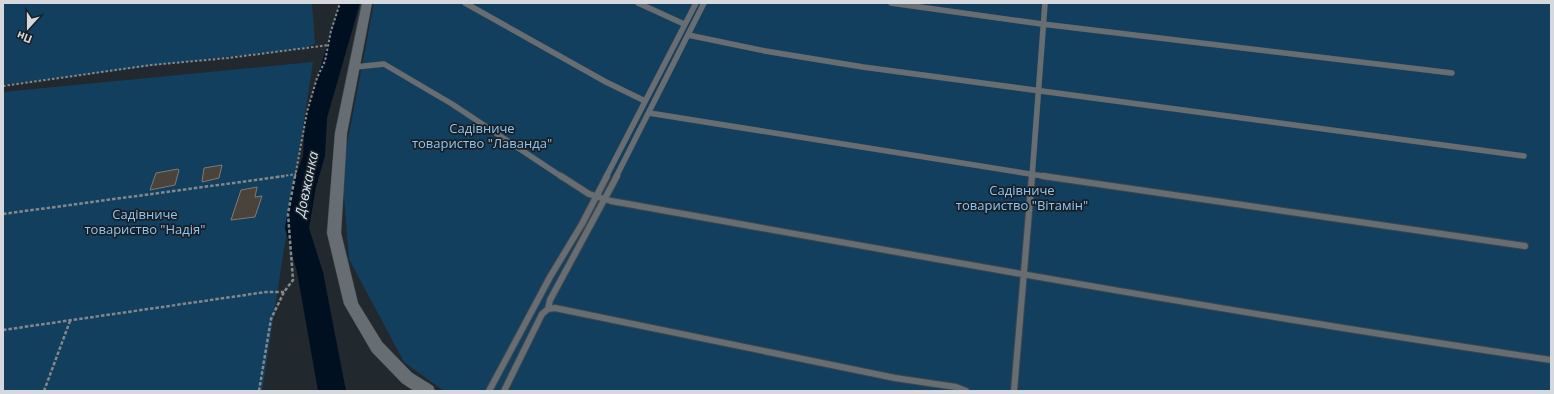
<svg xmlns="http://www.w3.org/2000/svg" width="1554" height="394" viewBox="0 0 1554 394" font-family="'Open Sans',sans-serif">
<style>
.green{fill:#133f5f}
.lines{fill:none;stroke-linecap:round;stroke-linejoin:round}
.river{fill:#001021;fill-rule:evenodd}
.building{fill:#49433c;stroke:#7f7971}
.service-far1-casing{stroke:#40464a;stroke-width:6}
.service-casing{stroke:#40464a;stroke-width:8}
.minor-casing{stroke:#40464a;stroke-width:1}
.path-far1{stroke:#83888c;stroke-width:2;stroke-dasharray:2.5 2;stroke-linecap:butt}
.path{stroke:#83888c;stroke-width:2.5;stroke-dasharray:3.5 2;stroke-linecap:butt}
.service-far1{stroke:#666e74;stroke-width:5.5}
.service{stroke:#666e74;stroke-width:6}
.minor{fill:#666e74;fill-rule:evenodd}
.labels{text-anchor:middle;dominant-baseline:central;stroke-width:3.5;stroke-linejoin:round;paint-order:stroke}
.park-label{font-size:13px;fill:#8fc6f2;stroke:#191f25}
.water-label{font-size:14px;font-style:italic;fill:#d5e7f6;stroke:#191f25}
</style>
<rect width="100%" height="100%" fill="#22292e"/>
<path class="green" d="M3 3H312L315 44 299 49 166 64 3 85Z
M374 3H1551V391H444L404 362 349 259 342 171Z
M313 62 262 391H3V92Z"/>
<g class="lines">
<path class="river" d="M340 3H360L327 118 325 156 316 187 309 228 323 272 346 391H318L297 272 285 228 292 187 303 156 305 118Z"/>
</g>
<path class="building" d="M222 165 219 178 202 182 204 168Z
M178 169 179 170 175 185 150 190 156 173Z
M257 187 255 197 262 196 255 217 231 220 241 190Z"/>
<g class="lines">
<g class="service-far1-casing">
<path id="service-far1" d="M465 3 606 82 645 101
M638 3 684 24
M891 3 1042 24 1452 73
M688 35 765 51 863 67 1524 156
M355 67 384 64 452 104 562 177
M649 113 1049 177
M606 177 696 3
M616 177 704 3
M1032 177 1045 3"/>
</g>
<g class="service-casing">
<path id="service" d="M561 176 589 194 611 201C924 257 1237 314 1551 360
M1043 176 1525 246
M548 309 550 300 617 176
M489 391 550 277 582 224 607 176
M504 391 542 314 548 309 555 308 895 378 956 387 966 391
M1014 391 1032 176"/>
</g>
<g class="minor-casing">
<path id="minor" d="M362 3H372L347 133 341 233 358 303 382 342 412 373 433 386 435 391H414L402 383 372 352 344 304 327 233 335 133Z"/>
</g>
<path class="path-far1" d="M3 86 151 65 228 58 329 45
M277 177 296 174
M295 177 307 112 317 78 325 61 331 31 340 3"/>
<path class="path" d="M3 214 285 176
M3 330 266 292H284
M44 391 70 321
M259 391 271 319 284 292 293 280 288 214 295 176"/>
<use href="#service-far1" class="service-far1"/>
<use href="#service" class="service"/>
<use href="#minor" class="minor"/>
</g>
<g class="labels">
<g class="park-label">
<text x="482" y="128">Садівниче<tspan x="482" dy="15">товариство "Лаванда"</tspan></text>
<text x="1022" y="190">Садівниче<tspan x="1022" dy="15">товариство "Вітамін"</tspan></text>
<text x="145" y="214">Садівниче<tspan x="145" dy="15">товариство "Надія"</tspan></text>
</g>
<g class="water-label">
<text transform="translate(306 184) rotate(-78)">Довжанка</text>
</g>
</g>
<rect width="1554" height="394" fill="none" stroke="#d5d9dd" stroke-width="8"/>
<g transform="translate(28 28) rotate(201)" stroke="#191f25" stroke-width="3" paint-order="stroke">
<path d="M0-3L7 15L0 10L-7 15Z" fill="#d5d9dd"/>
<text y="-6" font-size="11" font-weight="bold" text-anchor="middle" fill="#d5d9dd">Пн</text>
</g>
</svg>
